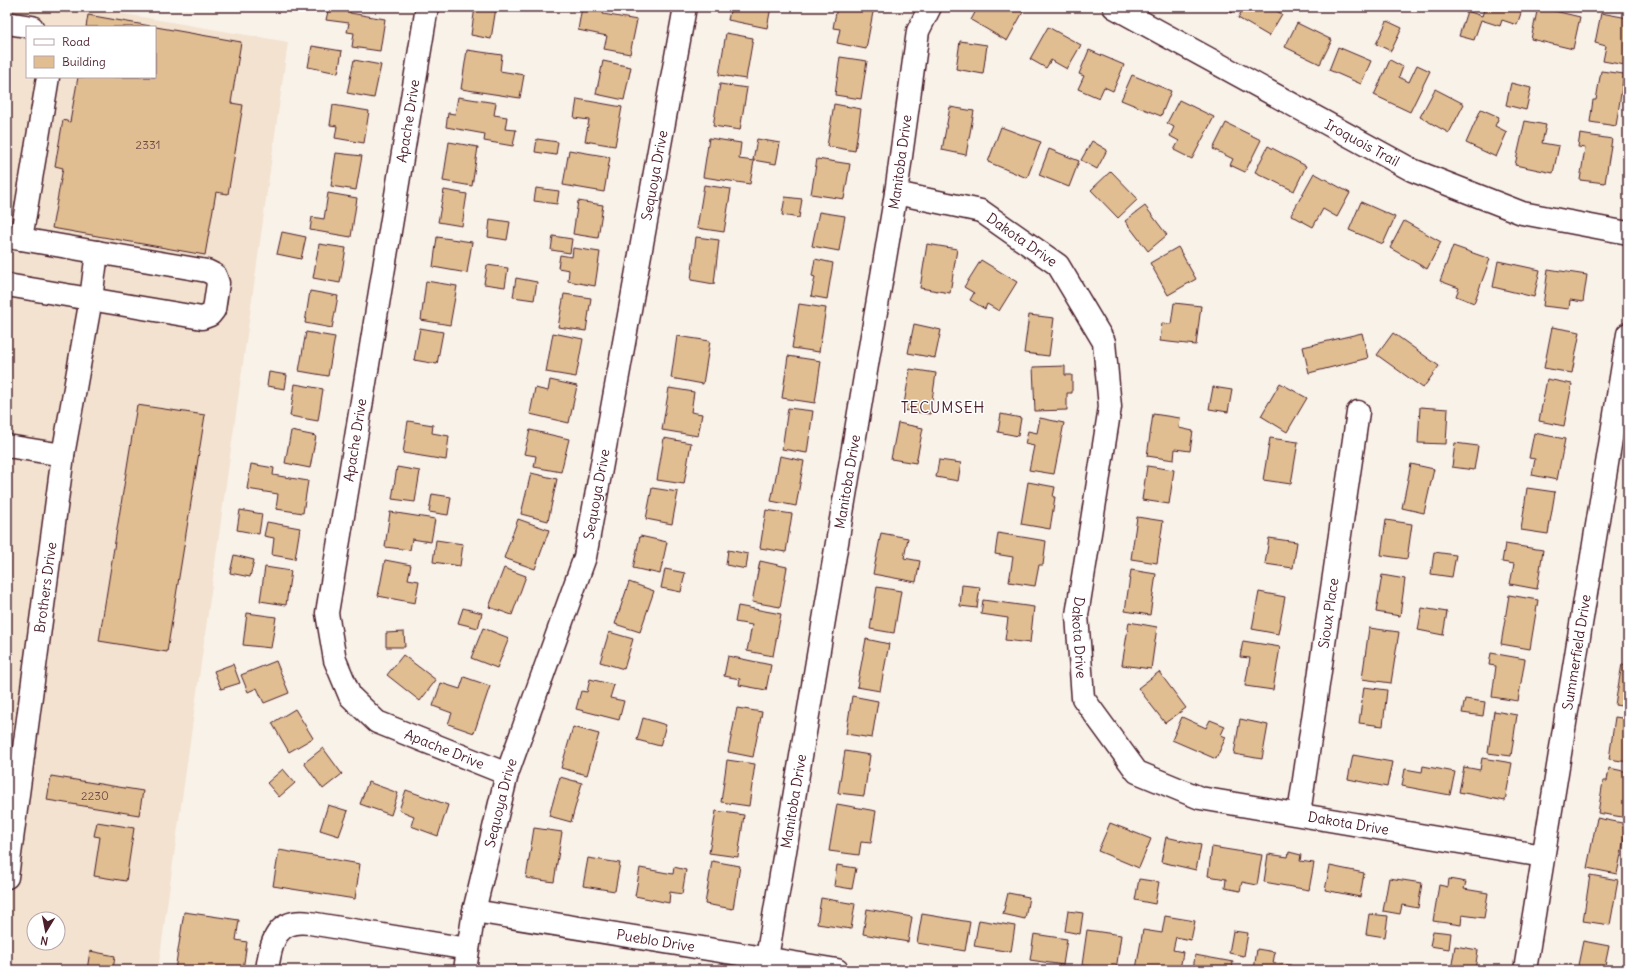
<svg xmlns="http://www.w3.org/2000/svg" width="1635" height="977" viewBox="0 0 1635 977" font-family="Delius,sans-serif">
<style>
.built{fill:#f2e2cf;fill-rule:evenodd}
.building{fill:#e0be92;stroke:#4a1f2b}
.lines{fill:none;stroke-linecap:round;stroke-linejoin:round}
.minor-casing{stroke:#4a1f2b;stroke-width:25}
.minor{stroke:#fff;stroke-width:22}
.labels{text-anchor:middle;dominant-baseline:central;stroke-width:3;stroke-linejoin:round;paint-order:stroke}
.number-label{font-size:12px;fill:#704745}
.street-label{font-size:14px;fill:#4a1f2b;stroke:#fff}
.neighbourhood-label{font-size:15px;letter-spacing:1px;fill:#4a1f2b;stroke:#fff}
</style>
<rect width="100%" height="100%" fill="#f9f2e9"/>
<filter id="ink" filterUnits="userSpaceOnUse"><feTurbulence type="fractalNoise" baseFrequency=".025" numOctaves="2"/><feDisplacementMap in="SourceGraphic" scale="8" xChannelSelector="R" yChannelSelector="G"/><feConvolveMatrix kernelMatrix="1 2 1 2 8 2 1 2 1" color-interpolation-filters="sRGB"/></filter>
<g filter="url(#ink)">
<path class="built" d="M7 7H83L288 42 158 970H7ZM27 27H155V77H27ZM34 919H58V943H34Z"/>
<path class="building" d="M329 7H350V13L385 19 380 51 352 47 354 33 347 32 349 23 326 20Z
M475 7 496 8 491 39 471 35Z
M582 7H604L603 14 637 20 630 54 604 49 607 36 578 30Z
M731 7H771L767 28 728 20Z
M837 7H874L866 49 837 43 840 29 833 28Z
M978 7H1014L1023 12 1007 41 971 20Z
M1221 7H1235L1232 13Z
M1244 7H1269L1282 14 1269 36 1238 18Z
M1485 7H1523L1517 25 1502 20 1500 26 1481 20 1474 40 1459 36 1467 11 1482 16Z
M1538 7 1580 17 1573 49 1531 39Z
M1601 13 1628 18V49L1625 65 1603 61 1606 46 1595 43Z
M88 15 241 42 231 103 243 105 228 194 216 192 205 255 52 228 63 168 55 166 63 120 70 122 78 77H155V27H86Z
M1387 21 1402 28 1391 51 1376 44Z
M1297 23 1332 40 1320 64 1285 47Z
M1048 27 1081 45 1067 69 1051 60 1046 68 1030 59Z
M726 33 753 38 746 79 719 75Z
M960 41 987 45 983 74 956 69Z
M312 46 342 51 338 73 308 67Z
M1338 47 1371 61 1361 84 1329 70Z
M467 50 502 55 500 71 524 75 520 98 461 89Z
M1089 50 1124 65 1113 91 1104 87 1099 98 1078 89 1084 76 1079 74Z
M840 57 867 61 861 99 835 95Z
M354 60 381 65 374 98 347 93Z
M1390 60 1403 67 1399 77 1409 82 1417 65 1430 71 1410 112 1374 95Z
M603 61 631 67 624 100 596 94Z
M1601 71 1624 74 1616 126 1590 122 1593 100H1596Z
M1132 75 1171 91 1161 116 1121 100Z
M1511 83 1531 88 1526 110 1506 105Z
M720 84 747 88 740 130 713 126Z
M1435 89 1464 104 1449 133 1420 117Z
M458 97 496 103 494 115 507 117 505 129 516 130 513 146 484 141 485 134 446 127 448 113 455 114Z
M577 99 622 107 615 146 585 141 589 120 574 118Z
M1179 100 1214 117 1192 159 1174 150 1179 141 1170 136 1174 127 1167 123Z
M834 104 861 109 855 151 827 146Z
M333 105 369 111 364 143 335 138 337 126 330 125Z
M950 107 974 111 966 155 942 150Z
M1481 109 1499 117 1495 126 1507 132 1496 157 1466 143Z
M1525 121 1546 125 1542 143 1559 146 1553 173 1515 165Z
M1226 123 1261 140 1245 172 1230 165 1233 159 1213 149Z
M1001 127 1041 142 1027 178 988 162Z
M1580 134 1612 139 1605 183 1580 180 1585 148 1578 147Z
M709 138 741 143 739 159 754 161 750 184 703 177Z
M537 139 558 142 556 155 535 152Z
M757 139 780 143 776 164 753 160Z
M1092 141 1107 150 1097 169 1081 160Z
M449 142 478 147 472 186 443 181Z
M1268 146 1306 166 1294 191 1255 172Z
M1049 149 1079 161 1069 187 1039 175Z
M569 150 610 157 604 192 563 185Z
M336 153 362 156 356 190 331 186Z
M817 159 850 164 844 199 811 194Z
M1111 171 1138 199 1118 218 1091 190Z
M1314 173 1350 193 1337 217 1323 209 1313 227 1291 215Z
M704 185 731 189 724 232 697 228Z
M536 188 559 191 557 204 534 201Z
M444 190 467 194 462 226 438 222Z
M328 193 357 198 351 237 310 230 312 217 324 219Z
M785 197 802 199 799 218 782 215Z
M578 201 603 205 598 238 573 234Z
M1361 202 1395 217 1383 244 1349 230Z
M1145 206 1167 235 1148 251 1125 221Z
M819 212 845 216 839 251 812 246Z
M490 219 510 222 507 240 488 237Z
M1404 221 1441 242 1427 269 1390 248Z
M282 232 306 237 301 259 277 254Z
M553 236 572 239 570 253 551 250Z
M437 237 472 242 467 273 433 267Z
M696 237 719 240 714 284 691 280Z
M319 244 346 248 340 283 313 278Z
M927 244 957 249 950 293 920 288Z
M1453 246 1490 259 1474 303 1456 296 1459 288 1440 281Z
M1178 247 1196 279 1168 295 1150 263Z
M573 248 600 252 595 286 568 281 569 270 558 268 560 255 572 257Z
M815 259 833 263 827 299 811 296 815 277 812 276Z
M981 260 1017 282 999 311 987 304 985 309 970 300 974 293 964 287Z
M1498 261 1540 270 1534 297 1493 287Z
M487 265 508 268 505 287 484 284Z
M1548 269 1587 275 1583 302 1570 300 1569 309 1543 306Z
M516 278 537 282 534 300 513 297Z
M426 281 457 286 450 325 421 320Z
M310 291 338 296 332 328 305 323Z
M564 294 591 298 586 331 558 327Z
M1174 303 1201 306 1196 345 1160 341 1162 323 1171 324Z
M799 304 826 308 819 352 792 348Z
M1029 315 1054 318 1049 356 1024 353Z
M914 324 941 330 935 358 908 353Z
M1552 327 1580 332 1572 373 1544 368Z
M420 328 443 332 437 364 414 360Z
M306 332 335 337 328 376 299 371Z
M553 333 583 339 576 377 546 372Z
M1362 333 1368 358 1309 373 1303 347Z
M1393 333 1439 366 1423 388 1377 355Z
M677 336 710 341 703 384 671 378Z
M788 356 821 361 815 403 782 398Z
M1065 366V375H1072V393H1067V410L1035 411 1033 367Z
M910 369 936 373 930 414 903 410Z
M269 372 287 375 285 389 267 386Z
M1547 379 1572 384 1564 426 1539 421Z
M550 380 577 386 569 423 530 414 535 388 548 391Z
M1280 383 1307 398 1287 432 1261 416Z
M295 384 323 389 318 421 290 416Z
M1213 387 1232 390 1228 412 1209 409Z
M669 388 694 392 691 412 702 414 698 436 662 430Z
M137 405 205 415 167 652 99 641Z
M1420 407 1448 409 1446 444 1418 443Z
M788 408 813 411 807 453 782 449Z
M1001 414 1021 418 1018 436 998 432Z
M1153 414 1180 418 1179 428 1193 431 1190 451 1175 449 1174 460 1147 456Z
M1040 418 1064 423 1054 474 1029 470 1034 446 1025 444 1028 431 1037 433Z
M408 421 433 425 432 433 449 436 446 460 403 453Z
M898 423 923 428 916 463 891 459Z
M530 430 569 439 561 472 534 467 536 456 524 454Z
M291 431 316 436 310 468 285 463Z
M1534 433 1565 439 1557 480 1532 475 1535 459 1529 458Z
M664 438 691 443 684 484 657 480Z
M1270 438 1298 442 1291 484 1263 480Z
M1455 443 1478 446 1474 470 1452 467Z
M780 456 804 461 796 506 771 501Z
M939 460 961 463 958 481 936 477Z
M251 464 274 468 273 475 308 481 303 513 276 509 278 494 247 489Z
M1411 464 1434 469 1424 513 1402 508Z
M1147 466 1174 470 1169 504 1142 500Z
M397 467 420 471 415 502 392 499Z
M531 473 557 479 548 521 521 514Z
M1028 482 1055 487 1053 497H1055L1050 529 1021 524Z
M652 488 678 492 672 524 646 519Z
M1527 488 1555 492 1548 534 1521 530Z
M432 494 451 497 448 515 429 512Z
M240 510 262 514 259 534 237 530Z
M766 510 792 514 786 552 760 548Z
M390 512 435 519 431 542 412 539 410 550 385 547Z
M1137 517 1163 521 1157 563 1131 559Z
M518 519 549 530 535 569 504 558Z
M1386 520 1412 524 1407 559 1381 555Z
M267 522 300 528 295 559 272 555 274 538 264 536Z
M881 533 908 538 904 558 920 561 916 582 873 574Z
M998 533 1046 541 1043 565H1039L1035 586 1009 582 1013 557 995 554Z
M640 536 667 542 660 574 633 568Z
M1269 538 1297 542 1293 568 1265 564Z
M436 540 463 544 460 566 433 562Z
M1505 544 1543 550 1537 589 1510 584 1514 564 1502 562Z
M728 550 748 554 746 569 726 565Z
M1434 552 1456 555 1452 577 1431 574Z
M234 555 254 560 250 577 230 573Z
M385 560 411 565 408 579 419 581 415 603 378 596Z
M760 561 787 567 780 607 752 602Z
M265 567 291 571 286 605 260 601Z
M504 568 526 576 512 615 489 607Z
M665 569 685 573 681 592 661 588Z
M1131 570 1156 574 1150 615 1125 611Z
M1382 575 1405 579 1400 616 1376 612Z
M629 582 654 591 640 632 615 624Z
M962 585 980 587 977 608 960 606Z
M877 587 901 591 894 633 870 629Z
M1259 592 1285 597 1278 634 1252 629Z
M1509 595 1538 600 1530 649 1501 644Z
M983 600 1034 607 1030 643 1005 640 1008 618 981 614Z
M738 606 781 614 773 656 747 651 752 625 735 622Z
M463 608 482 613 478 628 458 623Z
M1422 608 1447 612 1443 635 1418 630Z
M247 613 276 617 271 648 243 645Z
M1129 622 1157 627 1151 669 1122 665Z
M483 628 509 638 497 668 471 658Z
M1369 628 1399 632 1391 683 1362 679Z
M404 632 405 647H386V633Z
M609 632 633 639 624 669 600 662Z
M866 639 889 644 880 691 857 687Z
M1243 641 1280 647 1273 690 1245 686 1250 658 1240 657Z
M1491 653 1525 659 1518 701 1492 697 1496 666 1489 665Z
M403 655 436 680 420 701 387 675Z
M728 656 771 665 766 690 739 685 740 679 724 676Z
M276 661 289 693 264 703 257 688 248 692 241 675Z
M233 664 240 683 221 689 214 671Z
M1622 664 1628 665V707L1615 705Z
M1159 672 1186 708 1165 723 1138 688Z
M464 677 490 686 474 733 448 724 452 713 433 706 441 683 460 689Z
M590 679 614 685 610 698 624 701 619 720 576 709 581 691 587 692Z
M1364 687 1387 690 1383 726 1359 723Z
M852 696 878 701 872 738 846 734Z
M1465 699 1485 702 1483 716 1462 713Z
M737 708 762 712 753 757 728 752Z
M295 709 313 738 289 752 272 723Z
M1494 711 1517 715 1511 756 1488 753Z
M1182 717 1206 728 1210 720 1225 726 1221 735 1226 737 1216 759 1172 740Z
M1615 717 1628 719V762L1609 759Z
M643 718 666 725 660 746 637 740Z
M1240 719 1268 725 1262 759 1234 754Z
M573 727 599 734 587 775 561 768Z
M323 748 342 774 323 789 304 763Z
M845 751 870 755 864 796 838 793Z
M1353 755 1392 762 1387 787 1348 779Z
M1482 758 1512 763 1505 801 1459 792 1464 767 1480 770Z
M727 760 755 764 749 806 721 802Z
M1423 766 1455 772 1450 795 1402 786 1405 769 1422 772Z
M1609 768 1628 772V818L1598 813 1603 781H1607Z
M283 769 295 783 279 797 267 783Z
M51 776 143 791 139 815 47 800Z
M560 777 582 783 571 822 549 816Z
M368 782 398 793 391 815 360 804Z
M406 790 448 805 438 836 411 826 414 816 399 810Z
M837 804 876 811 871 843 861 842 859 855 829 851Z
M328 805 348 811 339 836 320 830Z
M716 811 744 815 738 857 709 853Z
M1597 818 1627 824 1617 874 1587 868Z
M97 822 134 828 126 881 94 876 100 837 94 836Z
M1110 823 1151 839 1139 868 1098 851Z
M534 828 562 832 554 882 526 878Z
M1166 837 1201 845 1196 870 1161 862Z
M1212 847 1262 855 1257 885 1242 882 1240 891 1225 888 1226 879 1208 876Z
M279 850 360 864 355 899 273 886Z
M1289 852 1301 855 1300 861 1314 863 1309 890 1264 882 1268 854 1288 857Z
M588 858 620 863 615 891 583 886Z
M712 861 740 866 733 909 705 904Z
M837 865 856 868 852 889 834 886Z
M1330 866 1364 873 1360 897 1325 890Z
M674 867 686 870 682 894 670 892 669 903 635 896 640 868 673 874Z
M1590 875 1618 880 1610 925 1583 921Z
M1389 878 1422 883 1418 908 1402 905 1400 914 1383 911Z
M1139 879 1159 882 1155 904 1135 900Z
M1449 879 1466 882 1464 889 1488 893 1484 918 1462 915 1461 925 1433 921 1439 885 1448 887Z
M1008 893 1029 897 1025 919 1003 914Z
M821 898 855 904 851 929 817 924Z
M867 909 912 917 908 942 863 934Z
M1068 911 1083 913 1080 934 1065 931Z
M184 912 239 920 236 940 247 942 243 970H175Z
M922 914 970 922 965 951 917 943Z
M1369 914 1388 916 1385 937 1366 934Z
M1165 916 1195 921 1191 940 1176 937 1173 950 1183 952 1180 970 1136 969 1143 930 1162 933Z
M979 920 1015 926 1011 952 974 946Z
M1087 930 1121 935 1116 970 1082 965Z
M1233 931 1248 933 1244 956 1229 953Z
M1433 931 1451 933 1449 949 1430 946Z
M1034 934 1067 939 1063 965 1030 960Z
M1583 941 1609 946 1604 970H1577Z
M1455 946 1478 950 1475 970H1451Z
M1257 949 1275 952 1273 963 1291 965 1290 970H1254Z
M90 951 115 956 113 970H87Z
M1195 955 1233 962 1232 970H1193Z
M516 965 542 969 541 970H515Z"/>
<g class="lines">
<g class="minor-casing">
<g id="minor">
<path id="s1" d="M427 7 327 613 335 660 350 696 377 722 507 774"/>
<path id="s2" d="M1114 7 1412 170 1522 213 1628 233"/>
<path d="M7 23 32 27"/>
<path id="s3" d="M896 193 981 211 1058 265 1104 342 1110 407 1077 615 1083 698 1137 772 1200 798 1543 856"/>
<path d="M7 237 21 239 48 77"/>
<path d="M7 285 202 318 210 315 214 310 218 283 215 275 207 271 21 239"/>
<path d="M7 446 63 455"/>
<path id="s4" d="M1299 814 1358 412"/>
<path id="s5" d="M7 877 63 455 91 299 97 252"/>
<path id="s6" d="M474 911 837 970"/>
<path id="s7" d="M767 958 896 193 918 31 930 7"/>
<path d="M267 970C271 942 276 918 310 923L468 949"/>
<path id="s8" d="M465 970 474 911 507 774 585 557 685 7"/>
<path id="s9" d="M1525 970 1628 334"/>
</g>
</g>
<use href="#minor" class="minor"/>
</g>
</g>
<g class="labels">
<g class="number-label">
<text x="148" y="144">2331</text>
<text x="95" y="795">2230</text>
</g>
<g class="street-label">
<text transform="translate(408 121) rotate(-81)">Apache Drive</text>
<text stroke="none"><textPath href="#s2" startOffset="283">Iroquois Trail</textPath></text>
<text stroke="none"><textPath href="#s7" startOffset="807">Manitoba Drive</textPath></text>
<text stroke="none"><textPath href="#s8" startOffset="819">Sequoya Drive</textPath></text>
<text stroke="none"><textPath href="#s3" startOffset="137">Dakota Drive</textPath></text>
<text transform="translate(355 440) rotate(-81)">Apache Drive</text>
<text stroke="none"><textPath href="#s7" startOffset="483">Manitoba Drive</textPath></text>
<text stroke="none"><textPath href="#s8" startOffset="495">Sequoya Drive</textPath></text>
<text stroke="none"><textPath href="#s5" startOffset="292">Brothers Drive</textPath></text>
<text stroke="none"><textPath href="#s4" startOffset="203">Sioux Place</textPath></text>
<text stroke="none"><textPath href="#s3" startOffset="569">Dakota Drive</textPath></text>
<text stroke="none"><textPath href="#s9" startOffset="322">Summerfield Drive</textPath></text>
<text stroke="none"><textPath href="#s1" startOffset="811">Apache Drive</textPath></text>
<text stroke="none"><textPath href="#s7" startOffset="159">Manitoba Drive</textPath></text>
<text stroke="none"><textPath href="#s8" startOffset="171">Sequoya Drive</textPath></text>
<text stroke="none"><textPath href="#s3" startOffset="940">Dakota Drive</textPath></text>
<text stroke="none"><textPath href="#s6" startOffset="184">Pueblo Drive</textPath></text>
</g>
<g class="neighbourhood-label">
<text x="943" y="407">TECUMSEH</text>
</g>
</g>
<rect width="1635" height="977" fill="none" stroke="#fff" stroke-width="24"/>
<rect x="12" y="12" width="1611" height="953" fill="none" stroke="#4a1f2b" stroke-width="1.5" filter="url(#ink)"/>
<rect x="26" y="26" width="130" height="52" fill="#ffffff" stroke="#b7a5aa"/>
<rect x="34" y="39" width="20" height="6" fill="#ffffff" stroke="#b7a5aa"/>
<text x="62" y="46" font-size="12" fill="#4a1f2b">Road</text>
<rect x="34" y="56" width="20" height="12" fill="#e0be92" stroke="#b7a5aa"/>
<text x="62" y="66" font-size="12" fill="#4a1f2b">Building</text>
<g transform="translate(46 931) rotate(190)"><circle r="19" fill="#ffffff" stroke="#b7a5aa"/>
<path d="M0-3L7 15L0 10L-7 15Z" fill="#4a1f2b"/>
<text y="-6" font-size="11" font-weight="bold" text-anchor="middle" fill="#4a1f2b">N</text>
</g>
</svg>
